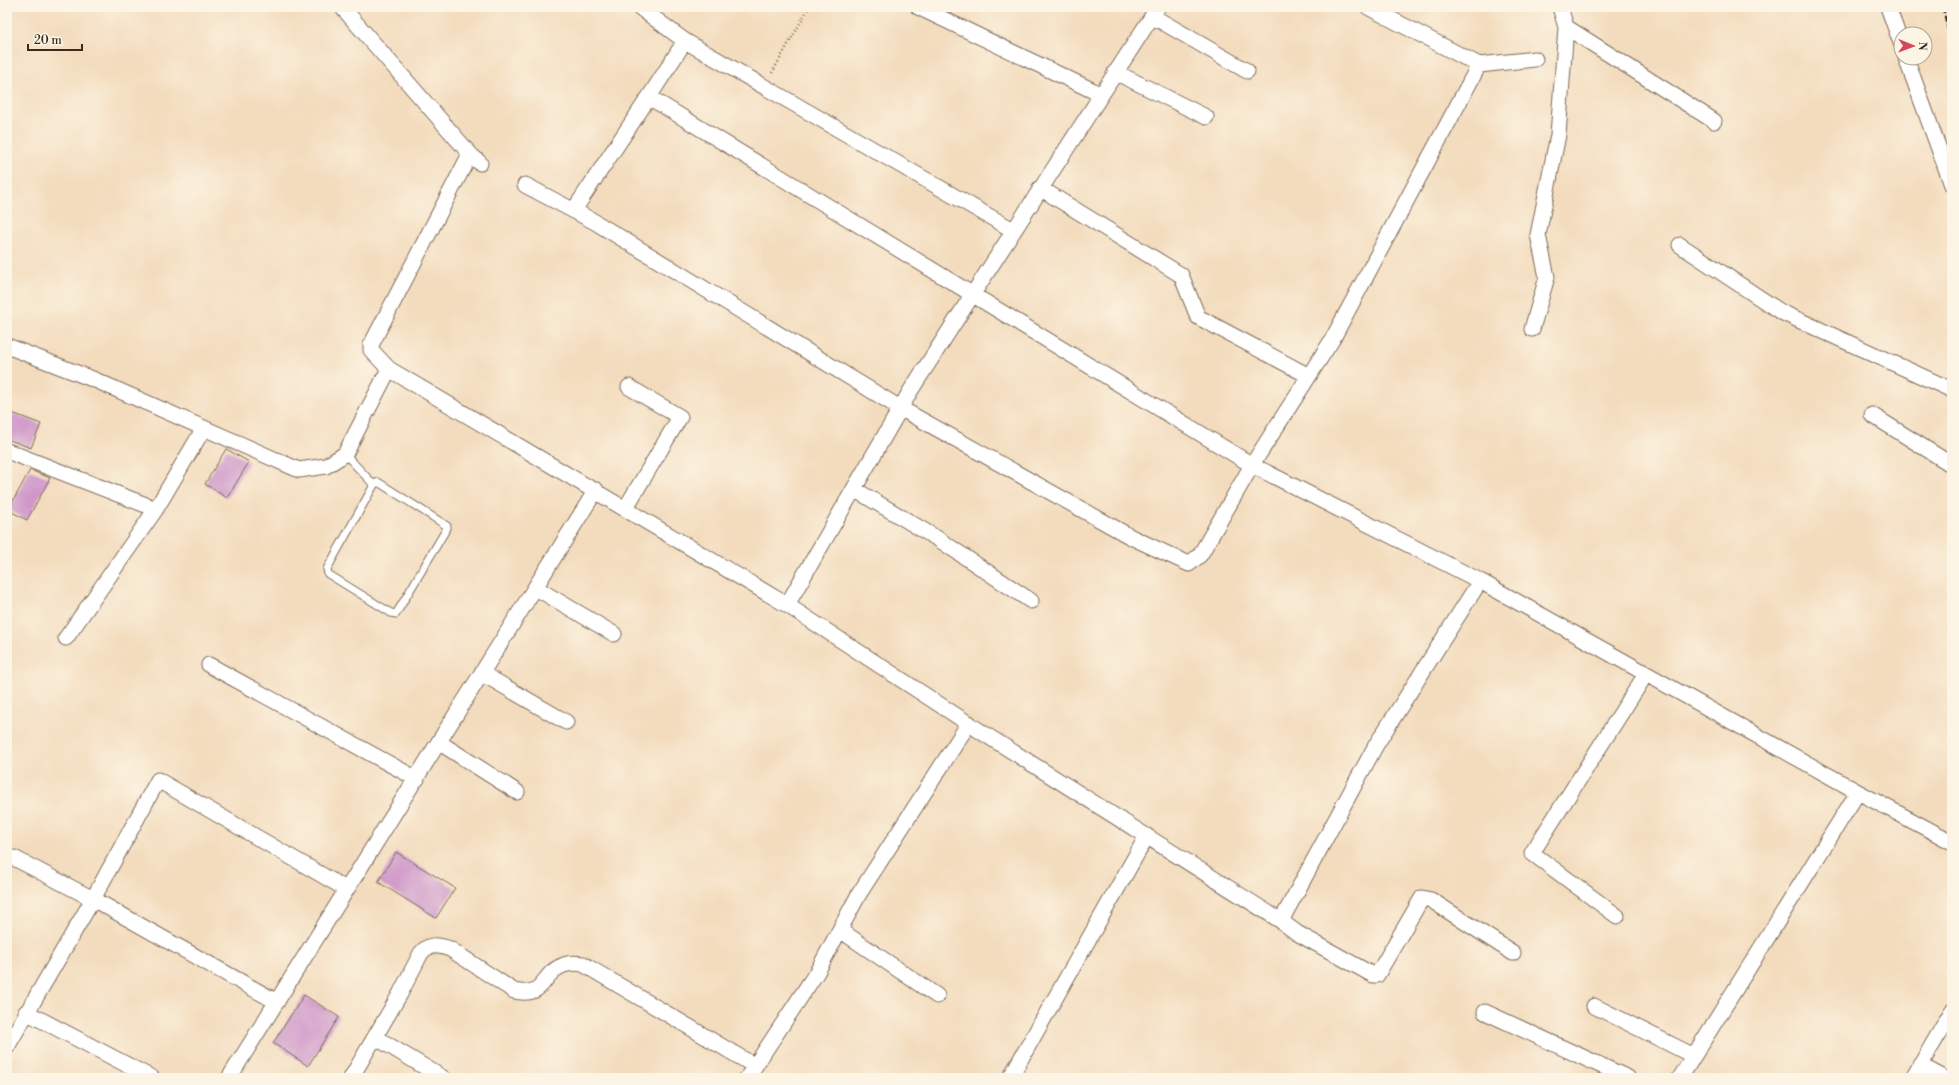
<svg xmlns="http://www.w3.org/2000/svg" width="1959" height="1085" viewBox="0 0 1959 1085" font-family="'Libre Bodoni',serif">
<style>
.building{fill:#ce96c9}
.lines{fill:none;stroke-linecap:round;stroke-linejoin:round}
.service-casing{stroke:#7b6856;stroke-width:9}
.minor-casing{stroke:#7b6856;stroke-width:17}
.path{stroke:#7b6856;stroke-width:2.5;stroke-dasharray:1 3;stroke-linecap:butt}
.service{stroke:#fff;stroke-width:7}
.minor{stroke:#fff;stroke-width:15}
.rail{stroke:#3b2a1e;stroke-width:3;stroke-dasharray:6 3;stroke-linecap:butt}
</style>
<rect width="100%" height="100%" fill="#fcf5e5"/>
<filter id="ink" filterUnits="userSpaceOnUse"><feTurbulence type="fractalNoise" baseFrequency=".025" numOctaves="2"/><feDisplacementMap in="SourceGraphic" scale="8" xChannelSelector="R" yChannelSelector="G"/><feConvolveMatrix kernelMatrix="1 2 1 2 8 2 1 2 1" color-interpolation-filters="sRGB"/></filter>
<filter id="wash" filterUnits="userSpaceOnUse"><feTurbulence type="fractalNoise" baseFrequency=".012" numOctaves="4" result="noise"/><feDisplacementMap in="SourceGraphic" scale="16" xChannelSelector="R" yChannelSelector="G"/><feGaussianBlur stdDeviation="0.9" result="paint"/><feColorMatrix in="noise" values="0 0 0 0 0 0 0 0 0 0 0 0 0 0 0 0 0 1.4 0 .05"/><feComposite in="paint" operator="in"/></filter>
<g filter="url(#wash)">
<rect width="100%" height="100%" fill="#f3dcbd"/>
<g id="blocks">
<path class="building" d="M7 411 41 424 31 448 7 439Z
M226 449 249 462 227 498 205 484Z
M30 470 50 478 27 520 8 510Z
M396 852 455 888 436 918 378 882Z
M304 995 339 1017 308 1066 273 1043Z"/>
</g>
</g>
<g filter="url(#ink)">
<use href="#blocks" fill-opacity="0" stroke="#7b6856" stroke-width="1"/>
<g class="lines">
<g class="service-casing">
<path id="service" d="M345 454 374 485 378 482 447 526V528L396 614 391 613 328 574 327 569 374 485"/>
</g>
<g class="minor-casing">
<path id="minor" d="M342 7 470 154 480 163
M639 7 685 41
M918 7 1100 94
M1368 7 1479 65 1535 59
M1888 7 1901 43
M1152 16 1247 71
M1566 27 1714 121
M1906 58 1952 185
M1115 72 1206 117
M649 97 685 41 1013 230
M525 185 595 222 900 408 1131 537 1189 564 1200 555 1252 465 1332 340 1479 65
M1040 188 1181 275 1198 317 1309 376
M574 210 649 97 1252 465 1480 581
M1680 245 1781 312 1952 390
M1532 329 1547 277 1538 235 1558 135 1566 27 1560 7
M7 346 95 380 299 470 326 466 345 454 389 369 787 605 911 390 1158 7
M389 369 371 350V345L470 154
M1872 415 1952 465
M7 451 156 509
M854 489 938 539 1031 601
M625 509 680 417 629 387
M536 588 614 634
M787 605 983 733 1281 921 1376 745 1480 581 1858 792 1952 842
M66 638 156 509 204 428
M209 665 417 779
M483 674 566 722
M440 743 517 792
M14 858 93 899 277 1002
M1617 916 1532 853 1646 674
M1281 921 1297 933 1373 975H1377L1422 898 1431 900 1513 953
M840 930 937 996
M1594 1006 1694 1056
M26 1012 152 1078
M1485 1012 1628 1078
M375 1037 443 1078
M7 1047 93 899 158 780 346 889
M1920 1065 1944 1078
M229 1078 596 490
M351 1078 400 994 421 953C429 943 439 945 450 949L514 991C547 998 540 973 564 965 569 963 577 963 583 964L755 1066
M747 1078 817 972 859 894 969 723
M1010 1078 1147 836
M1680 1078 1858 792
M1913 1078 1952 1011"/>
</g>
<path class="path" d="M772 73 809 7"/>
<use href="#service" class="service"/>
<use href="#minor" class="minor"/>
<path class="rail" d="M1943 7 1952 45"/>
</g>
</g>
<rect width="1959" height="1085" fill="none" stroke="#fcf5e5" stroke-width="24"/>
<g transform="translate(1913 46) rotate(91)"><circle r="19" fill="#fcf5e5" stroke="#afa495"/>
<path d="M0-3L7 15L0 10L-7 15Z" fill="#d1495b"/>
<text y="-6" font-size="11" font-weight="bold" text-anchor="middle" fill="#3b2a1e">N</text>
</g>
<path d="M28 44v6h54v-6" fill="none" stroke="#3b2a1e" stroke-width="2"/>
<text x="34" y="44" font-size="12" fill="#3b2a1e" stroke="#fcf5e5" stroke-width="3" paint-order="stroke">20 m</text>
</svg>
